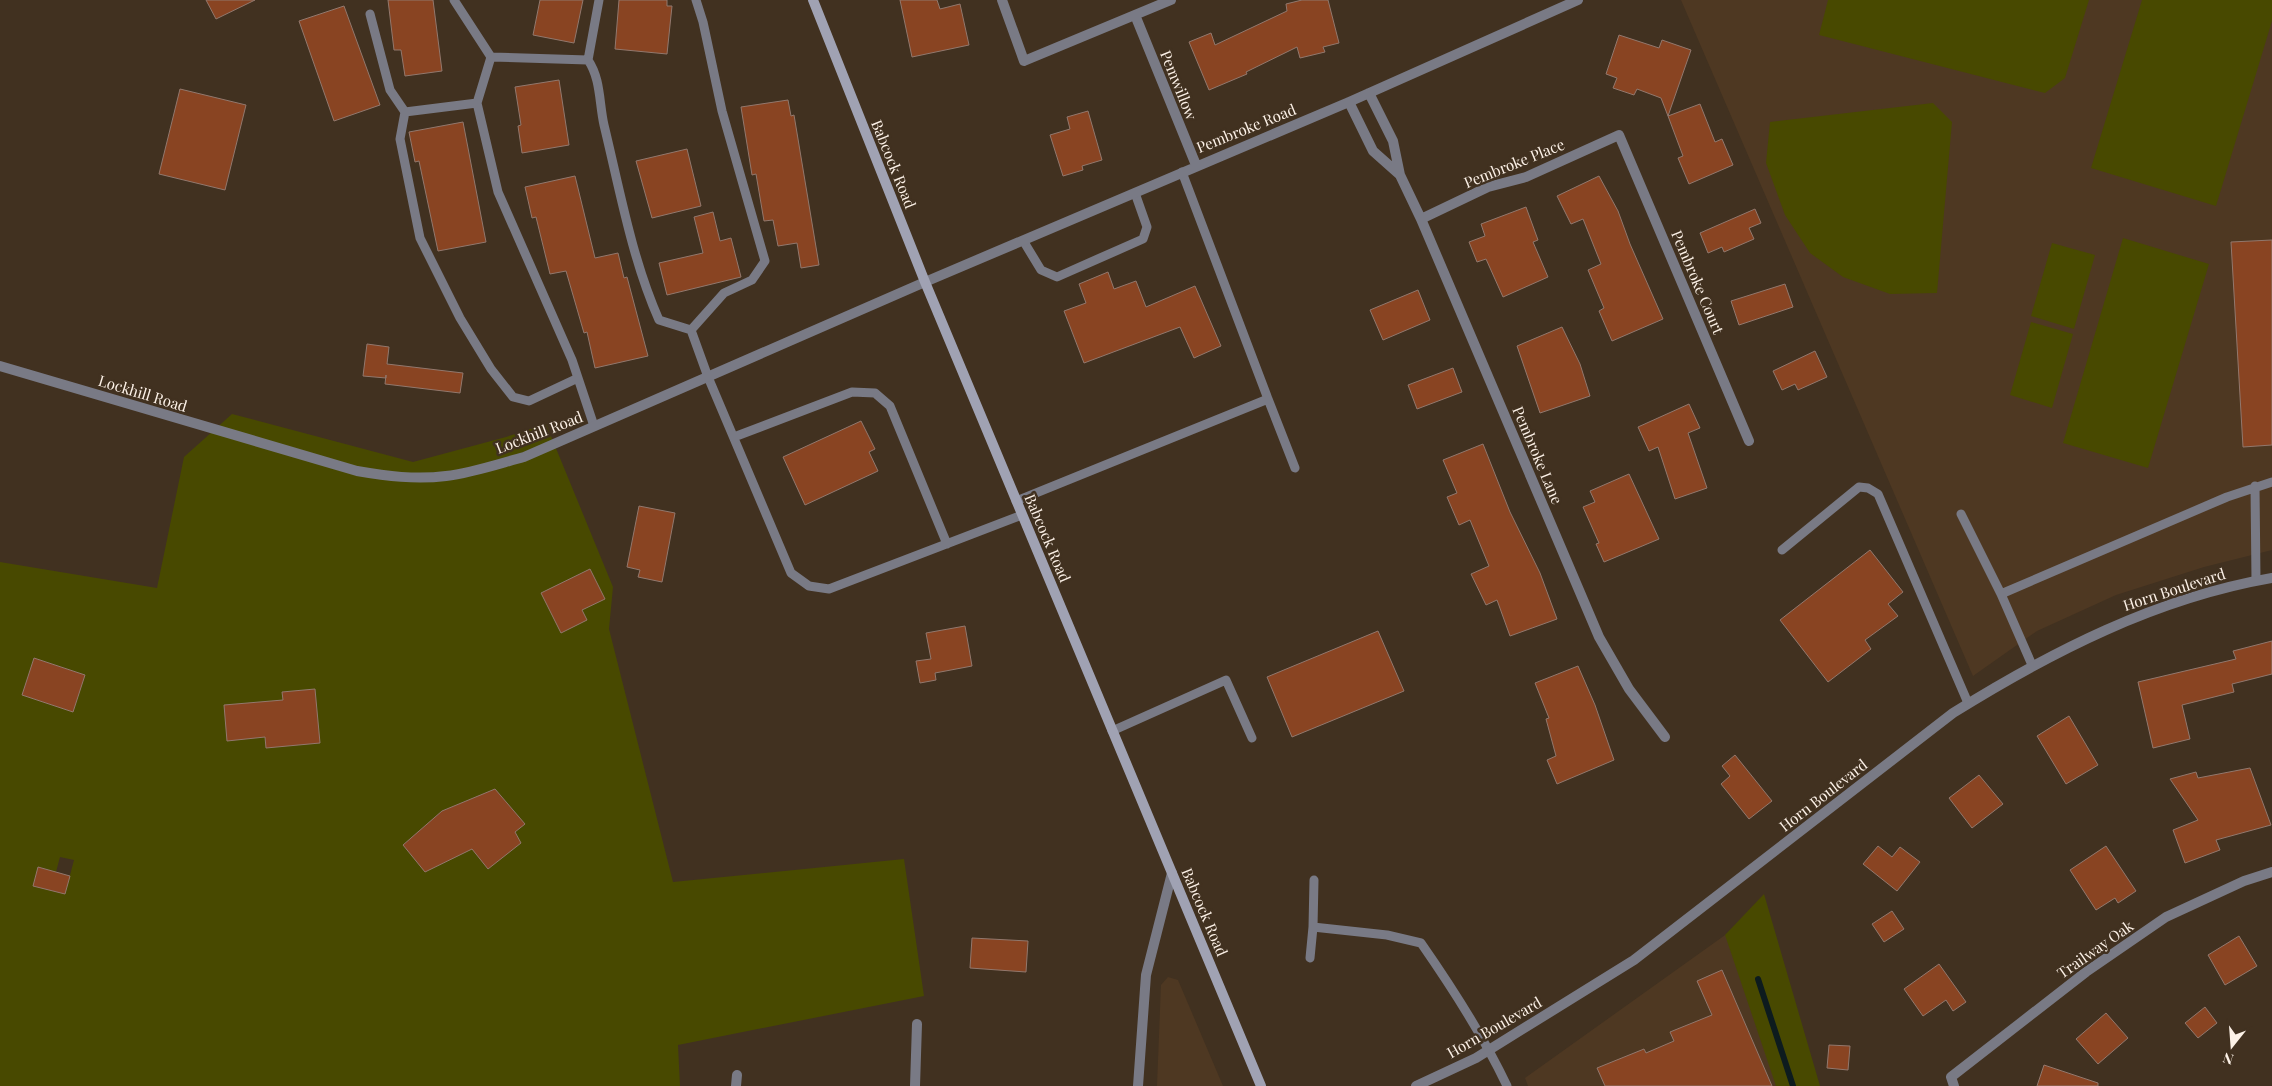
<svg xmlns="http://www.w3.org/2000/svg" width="2272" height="1086" viewBox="0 0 2272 1086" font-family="'Playfair Display',serif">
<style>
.built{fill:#4e3822}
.green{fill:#484900;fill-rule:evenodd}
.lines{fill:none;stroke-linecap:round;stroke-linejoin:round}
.stream{stroke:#0d1b1e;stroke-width:6}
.building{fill:#894422;stroke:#92786d}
.service{stroke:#797a85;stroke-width:9}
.minor{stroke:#797a85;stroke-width:10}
.tertiary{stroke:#797a85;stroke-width:10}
.secondary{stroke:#a0a2b3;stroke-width:10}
.labels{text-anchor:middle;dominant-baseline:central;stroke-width:5;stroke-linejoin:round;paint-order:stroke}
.street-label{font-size:15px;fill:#fcf1e7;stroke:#413120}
</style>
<rect width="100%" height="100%" fill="#413120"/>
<path class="built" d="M1681 0H2272V550L2204 567 2116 595 2037 631 1973 676Z
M1728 933 1777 1086H1528L1525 1078Z
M1168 977 1178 980 1223 1086H1157L1161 985Z"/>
<path class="green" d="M1828 0H2089L2065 78 2045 93 1819 35Z
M2142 0H2272V21L2216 206 2091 168Z
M1933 103 1952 122 1937 293 1890 294 1843 277 1810 253 1785 215 1766 163 1770 122Z
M2123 238 2209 264 2148 468 2063 443Z
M2052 243 2095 255 2074 329 2031 316Z
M2031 322 2073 334 2052 408 2010 395Z
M232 414 413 462 506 437 546 424 613 587 609 629 673 882 904 859 924 996 678 1045 680 1086H0V562L157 588 184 457ZM34 658 85 675 73 712 22 695ZM315 690 320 743 266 748 265 737 227 741 283 700 282 692ZM495 789 525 824 515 832 520 843 459 833 426 872 403 845 442 811ZM60 857 74 860 65 894 33 886 38 867 56 872Z
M1764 894 1820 1086H1776L1725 935Z"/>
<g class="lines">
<path class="stream" d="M1758 979 1793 1086"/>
</g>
<path class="building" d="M206 0H255L216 19Z
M388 0H433L442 71 405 76 401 50H394Z
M540 0H583L574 43 533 35Z
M619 0H667V6H672L667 54 615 49Z
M900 0H937L940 9 960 4 969 45 912 57Z
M1302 0H1328L1339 43 1323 47 1325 52 1300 58 1297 47 1246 72 1247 74 1209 90 1189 42 1211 33 1215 45 1287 11 1286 4Z
M344 6 380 105 334 121 299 21Z
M1619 35 1659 48 1662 40 1691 50 1668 116 1661 98 1637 89 1634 95 1613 88 1617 78 1606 74Z
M559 80 569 145 522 153 518 126 521 125 515 87Z
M180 89 246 105 225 190 159 174Z
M788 100 791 116 794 115 819 265 801 268 797 243 778 246 773 220 764 221 756 174 752 175 741 107Z
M1700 104 1715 142 1722 139 1733 165 1689 184 1678 158 1683 156 1668 116Z
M1088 111 1102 160 1082 166 1083 170 1063 176 1050 135 1070 129 1067 117Z
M463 122 486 242 438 251 419 161 415 162 409 132Z
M687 149 701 206 652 218 636 161Z
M575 176 595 258 618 253 624 278 627 277 648 356 595 368 587 332 584 333 566 271 550 274 536 217 532 218 525 187Z
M1599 176 1618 211 1630 244 1663 319 1612 341 1599 311 1604 308 1588 270 1601 264 1583 219 1571 224 1557 196Z
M1526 207 1538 240 1533 242 1548 277 1503 297 1486 259 1477 262 1469 242 1485 236 1481 224Z
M1755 209 1761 223 1749 228 1754 239 1724 252 1722 247 1708 253 1700 233Z
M713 212 720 241 731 238 741 277 667 295 659 263 703 253 694 217Z
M2272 240V445L2243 447 2231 242Z
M1108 272 1114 289 1136 281 1146 307 1195 286 1221 346 1194 358 1180 327 1084 363 1064 311 1086 303 1079 284Z
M1785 284 1793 307 1739 325 1731 301Z
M1418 290 1430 320 1383 340 1370 310Z
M1562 327 1580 364 1590 396 1540 413 1517 346Z
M367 344 389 347 387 364 463 373 460 393 385 384 386 375V378L363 376Z
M1815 351 1827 377 1798 390 1795 384 1782 390 1773 371Z
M1453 368 1462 392 1417 409 1408 385Z
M1689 404 1700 428 1688 433 1707 488 1675 499 1658 447 1649 451 1638 427Z
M861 421 875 449 869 452 878 471 805 505 783 457Z
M1483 444 1510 512 1540 573 1557 619 1510 636 1497 600 1486 605 1471 574 1489 566 1470 520 1459 525 1447 497 1457 493 1443 460Z
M1629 474 1659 539 1604 562 1596 544 1599 543 1583 507 1595 502 1590 491Z
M639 506 675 513 662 582 638 577 640 570 627 567Z
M1870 550 1903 592 1888 604 1898 616 1865 640 1871 649 1828 682 1780 620Z
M590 569 605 599 582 610 587 620 561 633 541 593Z
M965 626 972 666 935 673 936 680 920 683 916 661 931 659 926 633Z
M1378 631 1404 691 1292 737 1267 677Z
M2272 641V674L2232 684 2234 692 2182 705 2190 739 2153 748 2138 682 2236 659 2233 651Z
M34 658 85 675 73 712 22 695Z
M1578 666 1595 705 1614 760 1557 784 1547 760 1556 756 1546 719 1549 718 1535 683Z
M315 689 320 743 266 748 265 737 227 741 224 705 283 700 282 692Z
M2069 716 2098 765 2066 784 2037 736Z
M1735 755 1772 801 1749 819 1721 784 1730 776 1722 766Z
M2250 768 2271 825 2216 840 2220 850 2185 863 2173 830 2198 820 2170 779 2196 772 2198 778Z
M1979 775 2003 804 1972 828 1949 798Z
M495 789 525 824 515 832 521 843 488 869 472 849 425 872 403 845 442 811Z
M1878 846 1892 857 1900 847 1920 862 1897 891 1863 864Z
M2106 846 2136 891 2118 903 2115 898 2096 910 2070 870Z
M38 867 70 876 65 894 33 886Z
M1892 911 1904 929 1884 942 1872 924Z
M2239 936 2257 966 2225 985 2208 955Z
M972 938 1028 941 1026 972 970 968Z
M1939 964 1966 1002 1953 1011 1946 1000 1923 1016 1904 989Z
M1722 970 1772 1086H1605L1597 1068 1644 1049 1646 1053 1674 1041 1670 1032 1712 1015 1697 981Z
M2205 1007 2217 1023 2198 1038 2185 1023Z
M2106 1013 2128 1038 2098 1064 2076 1039Z
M1829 1045 1850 1046 1848 1070 1827 1068Z
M2044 1065 2098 1083V1086H2037Z"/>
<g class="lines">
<path class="service" d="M454 0 491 57
M370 14 390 90 405 112 477 103
M588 60 599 0
M405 112 400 139 420 238 460 318 491 369 513 397 529 401 578 378
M1024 242 1041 270 1057 277 1143 239 1147 227 1135 193
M691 330 724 293 752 280 765 261 722 111 703 22 696 0
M1268 399 1295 468
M594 426 572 360 498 192 477 103 491 57 588 60C601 79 599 103 604 125 620 191 632 259 659 320L691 330 708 377 791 573 809 586 829 589 1022 515
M734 437 852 392 875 393 890 406 947 544
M2255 486 2256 580
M1016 501 1268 399 1182 172
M1961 514 2001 594
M1782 550 1859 487 1868 488 1878 494 1968 703
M2032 665 2001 594 2227 497 2272 482
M1112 731 1226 680 1252 738
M1313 927 1314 880
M1310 958 1313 927 1387 935 1421 943C1453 989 1483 1035 1507 1086"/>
<path class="minor" d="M1002 0 1024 61 1171 0
M1135 15 1196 165
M1369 93 1393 141 1400 175 1421 219 1599 637 1629 689 1665 737
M1349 102 1373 151 1400 175
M1421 219 1488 187 1526 177 1619 135 1749 441
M0 366 357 471C386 476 416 480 446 476 472 473 498 464 524 457L925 282 1349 102 1578 0
M736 1086 737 1075
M915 1086 917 1024
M1138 1086 1146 975 1172 873
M1954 1086 1951 1077 2086 972 2166 917 2244 881 2272 872"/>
<path class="tertiary" d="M1416 1086 1476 1058 1634 960 1953 713C2051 652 2156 598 2272 578"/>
<path class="secondary" d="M813 0 925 282 1261 1086"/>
</g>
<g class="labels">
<g class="street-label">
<text transform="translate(1179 85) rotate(68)">Pemwillow</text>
<text transform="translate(1246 128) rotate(-22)">Pembroke Road</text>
<text transform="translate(1514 163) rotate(-22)">Pembroke Place</text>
<text transform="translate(894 164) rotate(68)">Babcock Road</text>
<text transform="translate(1698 282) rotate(67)">Pembroke Court</text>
<text transform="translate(143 393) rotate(17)">Lockhill Road</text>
<text transform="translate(539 432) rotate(-21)">Lockhill Road</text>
<text transform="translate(1538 455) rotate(67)">Pembroke Lane</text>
<text transform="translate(1048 538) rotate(67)">Babcock Road</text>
<text transform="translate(2174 589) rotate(-18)">Horn Boulevard</text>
<text transform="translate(1823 795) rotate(-38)">Horn Boulevard</text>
<text transform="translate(1205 912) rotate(67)">Babcock Road</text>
<text transform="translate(2095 949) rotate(-35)">Trailway Oak</text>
<text transform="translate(1494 1027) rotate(-30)">Horn Boulevard</text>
</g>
</g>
<g transform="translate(2232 1046) rotate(197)" stroke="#413120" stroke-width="4" paint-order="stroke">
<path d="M0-4L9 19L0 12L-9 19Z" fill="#fcf1e7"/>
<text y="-8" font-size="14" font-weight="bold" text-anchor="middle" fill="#fcf1e7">N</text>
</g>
</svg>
